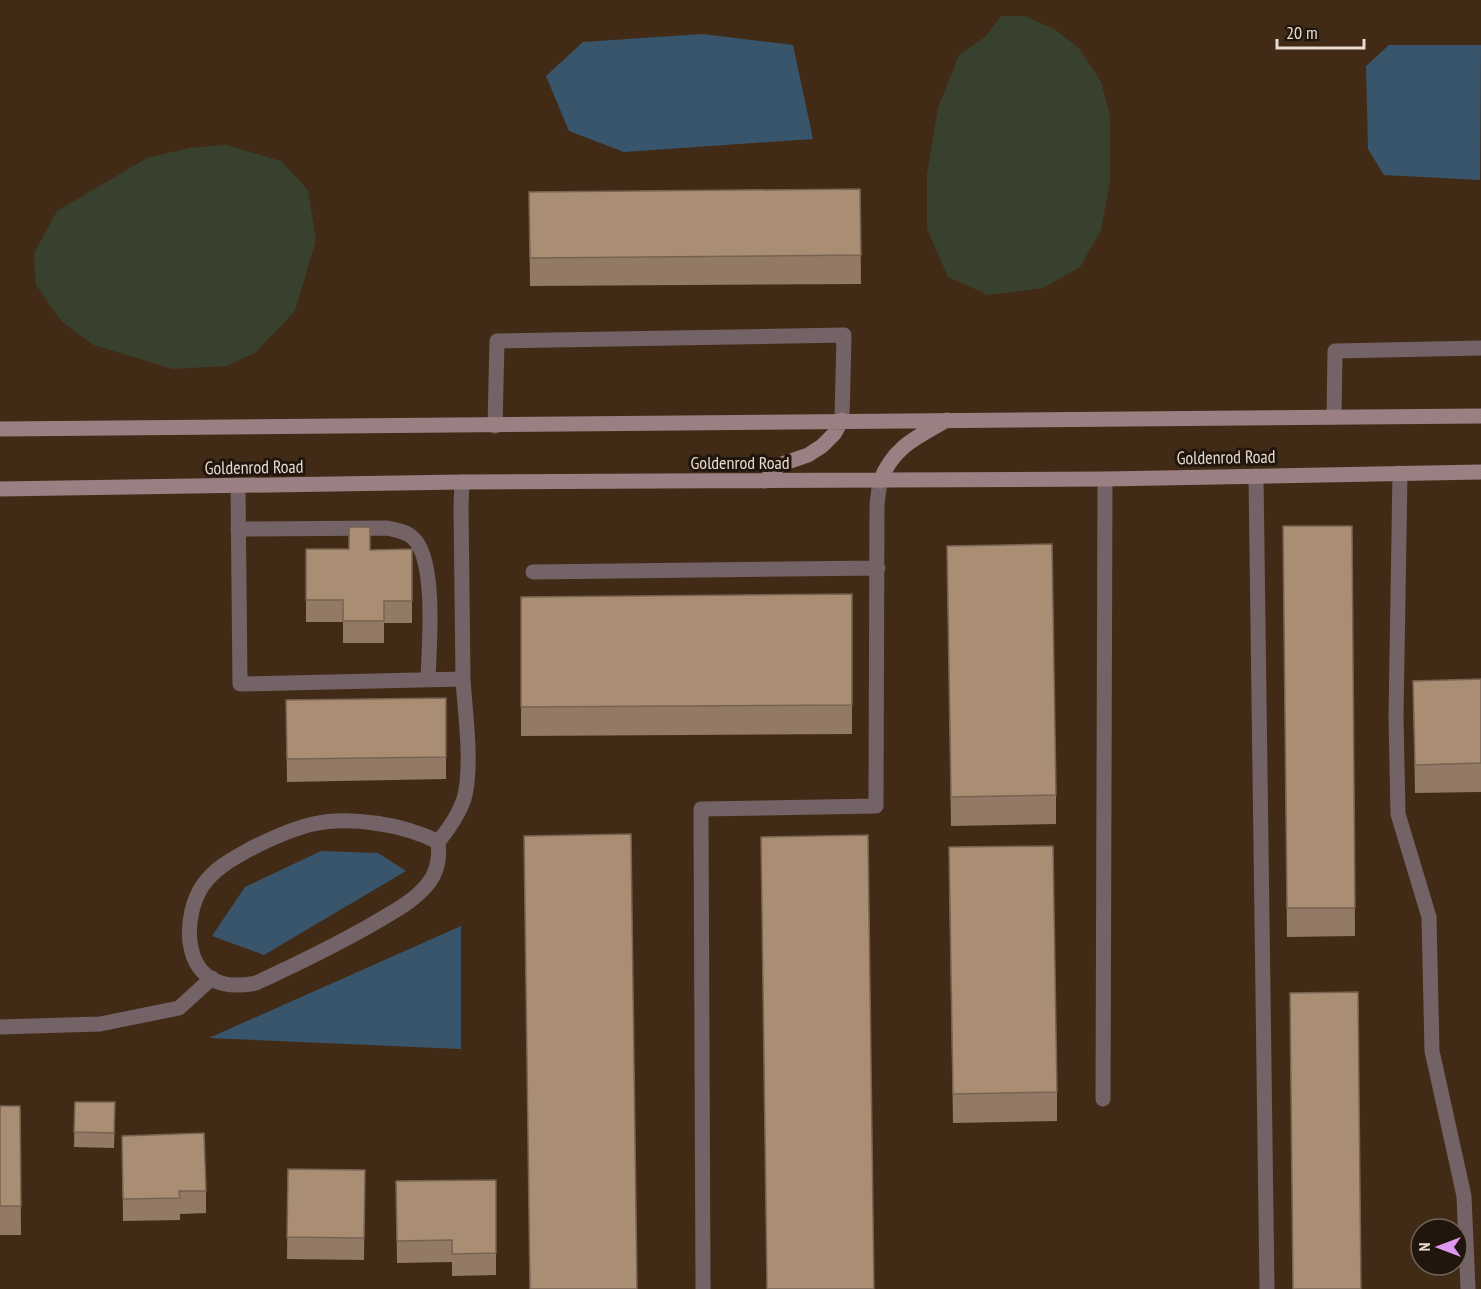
<svg xmlns="http://www.w3.org/2000/svg" width="1481" height="1289" viewBox="0 0 1481 1289" font-family="'PT Sans Narrow',sans-serif">
<style>
.green{fill:#38402e}
.water{fill:#38556b}
.lines{fill:none;stroke-linecap:round;stroke-linejoin:round}
.service{stroke:#746366;stroke-width:15}
.secondary{stroke:#9a7f83;stroke-width:15}
.wall{fill:#927a64}
.building{fill:#aa8e74;stroke:#776351;stroke-width:1.5}
.labels{text-anchor:middle;dominant-baseline:central;stroke-width:6;stroke-linejoin:round;paint-order:stroke}
.street-label{font-size:18px;fill:#e8dacd;stroke:#20160d}
</style>
<rect width="100%" height="100%" fill="#422b16"/>
<path class="green" d="M1001 16H1025L1054 29 1078 47 1101 82 1110 116V182L1101 230 1080 267 1043 288 988 295 948 277 927 229V174L938 108 959 55 985 37Z
M226 145 281 161 308 190 316 240 295 311 255 353 226 366 173 369 94 345 62 322 36 285 34 253 57 211 147 158 189 148Z"/>
<path class="water" d="M702 34 793 45 813 139 624 152 569 131 546 76 583 42Z
M1389 45H1481L1480 180 1384 175 1368 149 1366 66Z
M321 851 378 853 406 871 264 955 212 936 245 887Z
M461 926V1049L209 1038Z"/>
<g class="lines">
<path class="service" d="M1334 417 1335 351 1481 348
M495 426 497 341 844 335 842 420
M1400 473 1396 717 1398 814 1429 917 1432 1051 1464 1196 1468 1289
M1256 476 1267 1289
M238 487 240 684 463 679 461 506 462 482
M238 529 387 528C396 530 406 531 413 538 437 560 429 647 428 680
M533 572 878 568
M438 842C404 824 350 816 313 824 291 829 270 839 250 849 232 859 215 868 203 885 183 914 181 975 225 984 235 986 246 985 256 983 295 965 334 946 371 925 391 913 412 903 427 885 438 872 440 858 438 842 448 830 459 814 464 799 473 766 465 713 463 679
M0 1027 100 1024 179 1008 212 978
M1103 1099 1105 479
M703 1289 701 809 876 806 877 504 880 481"/>
<path class="secondary" d="M0 429 1481 416
M765 481 779 465 808 455 822 446 834 434 842 420
M880 481C894 446 916 438 947 420
M0 489 462 482 1105 479 1481 472"/>
</g>
<path class="wall" d="M860 189 861 284 530 286 529 192Z
M1283 526H1352L1355 936 1287 937Z
M947 546 1056 795V824L951 826Z
M306 549 370 550 412 549V623H384V643H343V622H306Z
M852 594V734L521 736V597Z
M1481 679V792L1415 793 1413 681Z
M446 698V779L287 782 286 700Z
M949 876 1057 1092V1121L953 1123Z
M75 1102 115 1118 114 1148 74 1147Z
M0 1106H20L21 1235H0Z
M122 1136 206 1191V1213L180 1214V1220L123 1221Z
M288 1169 365 1170 364 1260 287 1259Z
M496 1180V1275L452 1276V1262L397 1263 396 1181Z"/>
<path class="building" d="M860 189 861 255 530 258 529 192Z
M1283 526H1352L1355 908H1287Z
M349 527H370V550L412 549V601H384V621H343V600H306V549H349Z
M1052 544 1056 795 951 797 947 546Z
M852 594V705L521 707V597Z
M1481 679V763L1415 765 1413 681Z
M446 698V757L287 759 286 700Z
M631 834 637 1289H530L524 836Z
M868 835 874 1289H767L761 837Z
M1053 846 1057 1092 953 1094 949 847Z
M1358 992 1361 1289H1293L1290 993Z
M75 1102H115L114 1133 74 1132Z
M0 1106H20L21 1206H0Z
M204 1133 206 1191H179L180 1198 123 1199 122 1136Z
M288 1169 365 1170 364 1238 287 1237Z
M496 1180V1253L452 1254V1240L397 1241 396 1181Z"/>
<g class="labels">
<g class="street-label">
<text transform="translate(1226 457) rotate(-1)">Goldenrod Road</text>
<text x="740" y="462">Goldenrod Road</text>
<text transform="translate(254 467) rotate(-1)">Goldenrod Road</text>
</g>
</g>
<g transform="translate(1439 1247) rotate(270)"><circle r="28" fill="#20160d" stroke="#70645a" stroke-width="1.5"/>
<path d="M0-4.5L10 22L0 15L-10 22Z" fill="#de98f2"/>
<text y="-9" font-size="16" font-weight="bold" text-anchor="middle" fill="#e8dacd">N</text>
</g>
<path d="M1277 39v9h87v-9" fill="none" stroke="#e8dacd" stroke-width="3"/>
<text x="1286" y="39" font-size="18" fill="#e8dacd" stroke="#20160d" stroke-width="4.5" paint-order="stroke">20 m</text>
</svg>
